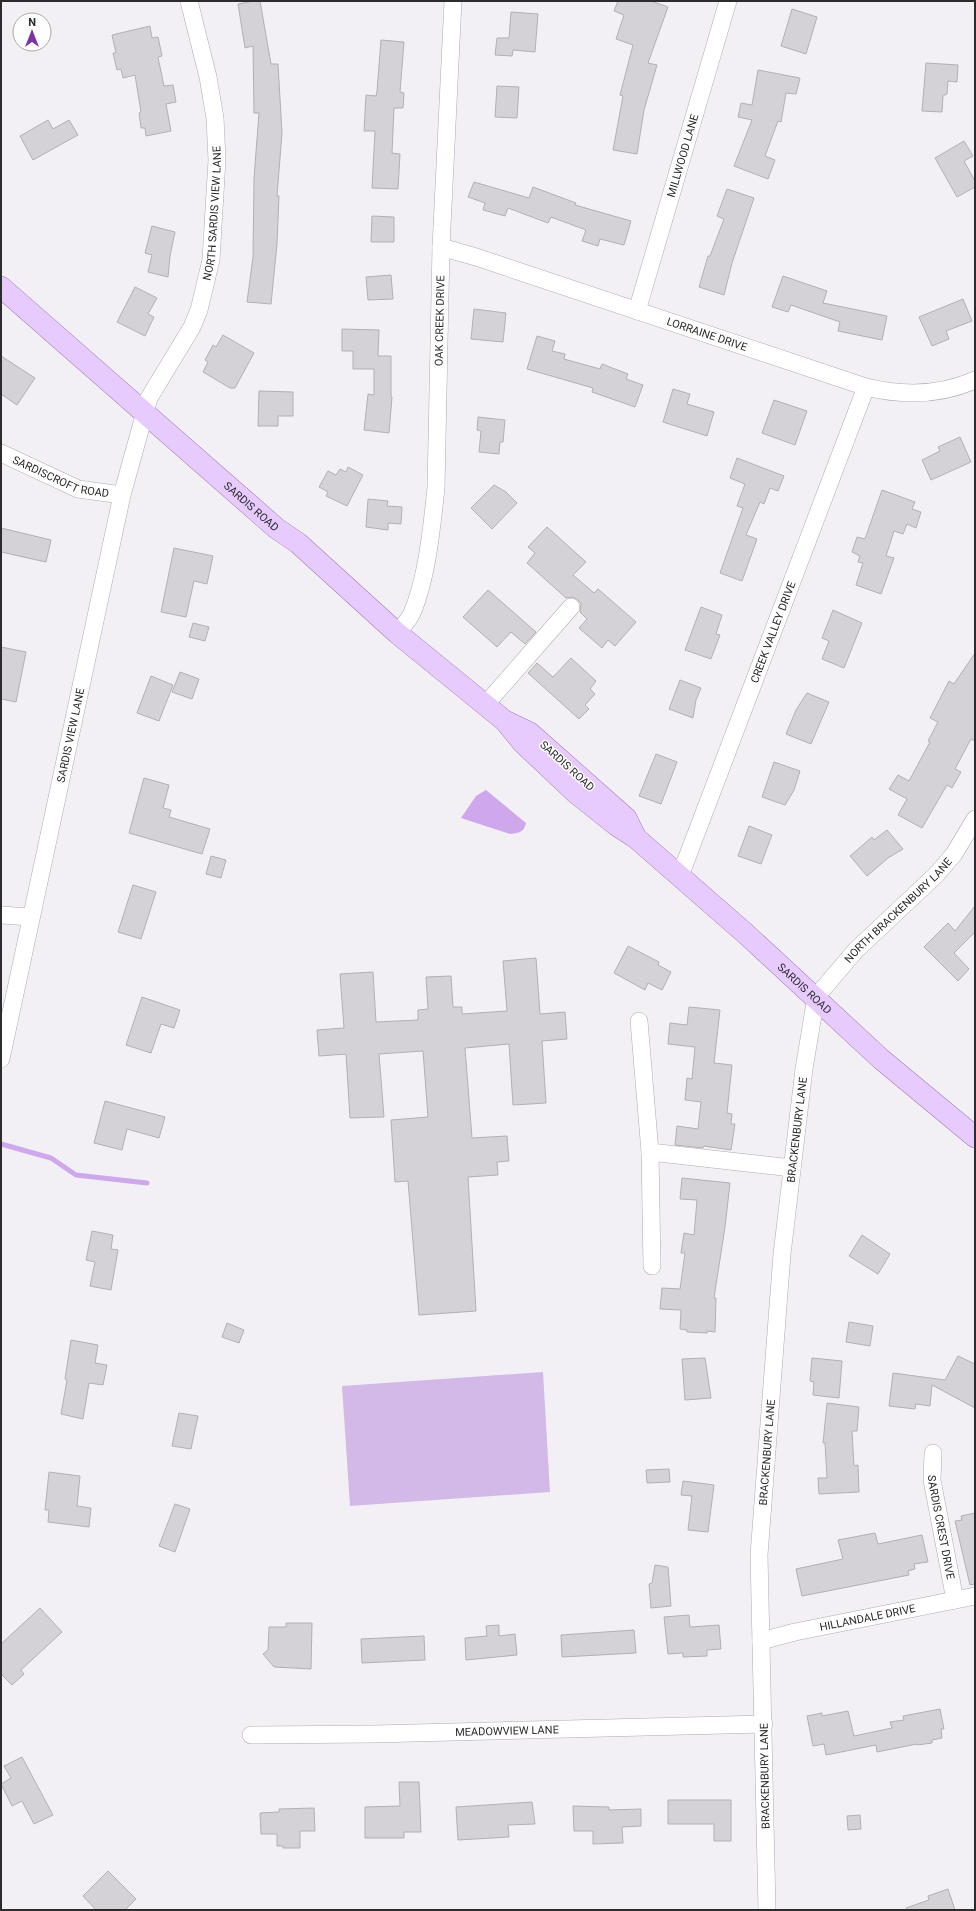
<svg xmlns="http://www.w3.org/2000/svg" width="976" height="1911" viewBox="0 0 976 1911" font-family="Roboto,sans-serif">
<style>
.green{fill:#d3b9e8}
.water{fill:#cea7ed}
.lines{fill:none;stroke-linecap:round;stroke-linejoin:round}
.stream{stroke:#cea7ed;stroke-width:5}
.building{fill:#d5d2d7;stroke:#b3b0b5}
.minor-casing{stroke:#aeabb0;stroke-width:18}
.major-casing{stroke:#9c7db5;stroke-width:22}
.minor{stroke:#fff;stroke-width:17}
.major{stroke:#e8cbfe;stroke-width:21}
.labels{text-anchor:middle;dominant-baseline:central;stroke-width:3;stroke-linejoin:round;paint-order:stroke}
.street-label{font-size:11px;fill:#2c2b2d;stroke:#fefefe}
</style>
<rect width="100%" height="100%" fill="#f2f0f5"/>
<path class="green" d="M543 1372 550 1492 350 1506 342 1386Z"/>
<path class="water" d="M486 790 526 823C524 832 519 833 510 834L461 818 476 796Z"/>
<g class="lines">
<path class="stream" d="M1 1144 51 1158 76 1175 147 1183"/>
</g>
<path class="building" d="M253 1H260L271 64H278L282 133 277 196H279L277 244 271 304 247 302 253 257 254 178 259 113H254L253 46 245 48 238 4Z
M618 1H651L668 7 648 63 657 65 644 110 637 154 613 150 623 96 620 95 633 45 616 39 624 15 614 11Z
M792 9 817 17 806 54 781 46Z
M511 12 538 14 535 52 513 50 512 56 495 55 497 38H509Z
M150 26 152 38 158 37 162 56 158 57 164 86 173 85 176 102 166 104 171 131 146 136 145 128H141L139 113 141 112 135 75 123 78 121 69 117 70 113 53H116L112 35Z
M381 40 404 42 400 92 404 93 403 108H394L392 153 400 154 398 189 372 188 375 131H364L366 95 376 96 377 91Z
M926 63 958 65 957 82 948 81 947 94 943 96 942 112 922 111Z
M758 70 800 78 796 94 786 93 781 122 778 121 765 156 775 160 768 179 734 166 752 120 738 117 741 103 752 105Z
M497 86 519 87 517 118 495 117Z
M48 120 53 129 69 120 78 135 33 160 20 136Z
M964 141 973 156 964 161 975 181V187L957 197 935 158Z
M474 182 529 198 533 187 576 203 575 205 631 221 624 245 600 239 598 246 582 241 586 230 551 217 548 223 508 208 505 216 483 210 485 203 468 197Z
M727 189 754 198 732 263 724 295 699 287 708 256H710L724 219 717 216Z
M372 216 394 217V242H371Z
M152 226 175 232 170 256 168 277 148 272 152 255 145 253Z
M391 275 393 299 368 300 366 277Z
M783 276 827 291 823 303 887 316 882 340 838 331 840 322 791 305 788 312 772 307Z
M135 287 157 298 148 314 154 317 145 336 117 322Z
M963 299 972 321 946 331 949 339 932 346 919 317Z
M474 309 506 313 503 342 471 339Z
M342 329 379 330 378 356H391V396L392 397 389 433 364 430 368 394 374 395V369H353V351H342Z
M223 335 254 353 235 388H230L203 372 208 362 205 360 213 345 216 347Z
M537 336 555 341 552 351 565 354 564 359 600 369 602 364 628 374 626 379 643 385 635 407 592 392 593 388 527 369Z
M1 356 35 378 17 405 1 394Z
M673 389 690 394 687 404 714 412 707 436 663 422Z
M259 391 293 392V416H278V426H258Z
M774 400 807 411 795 445 762 433Z
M478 417 505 420 503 442H500L499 454 479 452 481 431 477 430Z
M960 437 971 462 931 480 922 460 940 451 938 447Z
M737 458 784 476 778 491 770 488 764 504 760 502 746 535 757 539 742 581 720 573 743 508 737 506 745 484 730 478Z
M348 467 363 475 347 506 326 496 328 492 319 487 328 471 336 475 340 469 346 472Z
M494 485 506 492 517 503 492 529 471 508Z
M882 490 915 502 912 509 921 512 916 528 907 524 903 534 894 531 886 556 894 558 881 594 856 585 863 563 858 562 860 556 852 552 857 537 865 539Z
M368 499 388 501 387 506 402 507 401 524 388 523V530L366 527Z
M547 527 586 562 573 575 594 593 598 589 636 622 615 646 608 640 602 648 579 628 587 619 580 612 581 604 578 600 573 597 566 598 527 563 535 553 528 547Z
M1 528 51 540 46 562 1 552Z
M174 548 213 556 207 584 194 581 186 617 161 612Z
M488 590 536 632 525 644 511 632 497 647 463 617Z
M701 607 722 615 716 634 720 635 711 659 685 650Z
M833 610 862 623 844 668 822 659 829 641 822 638Z
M193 623 209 627 205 641 189 637Z
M1 647 26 652 16 702 1 699Z
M975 653V741L971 739 955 769 961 772 952 788 947 785 922 828 898 815 907 799 889 789 898 775 909 781 930 742 928 741 938 722 930 718 949 681 954 684Z
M571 658 596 681 590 689 595 694 585 705 589 709 579 719 528 673 537 663 553 677Z
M180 672 199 679 192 699 172 692Z
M151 676 173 685 159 721 137 713Z
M680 680 701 688 696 700 693 718 669 709Z
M807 693 829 702 811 744 786 734 796 710Z
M656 754 677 762 661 804 639 796Z
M774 762 800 771 794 790 785 805 762 797Z
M144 778 169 785 163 808 171 810 169 817 210 829 202 854 129 833Z
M749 826 772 835 761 864 738 856Z
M887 830 903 849 888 858 867 876 850 856 872 837 874 840Z
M211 856 226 860 221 878 206 874Z
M133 885 156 892 141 939 118 932Z
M975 906V932L954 953 969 969 958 981 924 947 948 923 955 931Z
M628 946 659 962 658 965 671 972 662 990 648 983 645 990 614 973Z
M536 958 540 1014 565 1012 567 1039 542 1041 546 1103 513 1105 509 1044 465 1048 472 1138 507 1136 509 1161 497 1162 498 1175 468 1177 476 1311 419 1315 408 1181 395 1182 391 1120 428 1117 423 1051 379 1054 384 1117 350 1118 346 1054 319 1056 317 1030 344 1028 340 974 373 972 376 1022 418 1020V1010L428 1009 426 977 451 976 453 1007H462V1014L507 1011 503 961Z
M142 997 180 1010 174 1028 161 1024 151 1053 126 1045Z
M689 1007 720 1010 714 1063 732 1065 727 1113 732 1114 731 1124H735L731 1150 704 1146 703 1148 675 1145 677 1126 698 1129 701 1102 685 1100 687 1078 692 1079 695 1047 668 1044 670 1023 687 1025Z
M105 1101 165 1117 159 1138 127 1129 122 1150 94 1143Z
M682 1178 730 1183 725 1227 714 1298H716L715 1332 707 1331V1333L687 1332V1330L680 1329 681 1310 660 1309 662 1288 680 1289 685 1253H681L684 1233 694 1235 697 1200 680 1199Z
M92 1231 113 1235 111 1249 118 1250 111 1290 90 1286 95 1262 86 1260Z
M862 1235 890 1254 878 1274 849 1256Z
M849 1322 873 1326 870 1346 846 1342Z
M227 1323 244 1330 239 1343 222 1337Z
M71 1340 98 1345 95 1363 107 1365 103 1385 89 1383 83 1419 61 1414 67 1380 65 1379Z
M958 1356 975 1364V1408L932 1385 930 1406 916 1404 915 1409 889 1406 893 1373 945 1380Z
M705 1358 711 1398 685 1400 682 1359Z
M812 1358 842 1361 839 1398 813 1395 814 1382 810 1381Z
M827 1403 859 1407 857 1431H852L854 1466 858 1465 859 1492 819 1494 818 1478H827L825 1443H823Z
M179 1413 198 1416 191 1449 172 1446Z
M669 1469 670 1482 647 1483 646 1470Z
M49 1472 80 1476 77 1506 91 1508 89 1527 48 1522 49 1510H45Z
M683 1481 714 1485 708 1532 688 1530 692 1496 681 1495Z
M175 1504 190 1509 175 1552 159 1546Z
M975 1513V1584L970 1585 955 1521 962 1520 961 1516Z
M875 1533 878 1544 922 1535 928 1562 914 1564 915 1569 908 1571 909 1575 802 1596 796 1569 843 1559 838 1540Z
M655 1565 668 1567 671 1606 651 1608 649 1584 652 1583Z
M40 1608 62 1632 21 1670 24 1674 12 1685 1 1674V1644Z
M689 1615 690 1627 719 1625 721 1649 707 1650V1656L683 1657V1653L668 1654 664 1617Z
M286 1623H312L311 1669 274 1667 263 1654 268 1650 269 1627H286Z
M499 1625V1636L515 1634 517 1655 466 1660 465 1638 487 1636 486 1626Z
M634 1630 636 1653 562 1657 561 1635Z
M424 1636 425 1660 362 1663 361 1639Z
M940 1709 944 1729H941L942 1738 932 1740V1743L917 1745V1744L877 1752 876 1745 826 1755 824 1744 813 1746 807 1716 822 1713V1716L848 1711 854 1736 892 1728 890 1722 904 1720 903 1716Z
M22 1757 53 1815 34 1824 22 1801 12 1806 1 1784 11 1778 4 1766Z
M399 1782H419L421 1832H404V1838H365V1807L400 1806Z
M668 1800H731V1841H714V1824H668Z
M532 1802 535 1824 508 1825 509 1837 458 1840 456 1807Z
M573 1806 609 1807V1810L641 1809V1826L622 1827 623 1843 593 1844V1831H574Z
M314 1808 315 1831H300V1848H283V1846H277V1834H261L260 1813 279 1812V1809Z
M860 1815 861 1829 848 1830 847 1816Z
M108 1871 136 1899 125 1910H96L83 1896Z
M948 1889 955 1910H907L906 1908 929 1900 928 1896Z"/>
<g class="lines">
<g class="minor-casing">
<g id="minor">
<path id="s1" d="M441 247 476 257 866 387C903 396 939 396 975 380"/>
<path id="s2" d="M637 311 728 1"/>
<path id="s3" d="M1 453 78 489 122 495"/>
<path id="s4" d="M397 633C402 627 409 620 412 613 427 578 432 526 436 488L441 247 453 1"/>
<path d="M486 704 571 607"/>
<path id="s5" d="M680 876 866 387"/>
<path d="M1 915 30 917"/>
<path d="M639 1021 650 1152 652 1266"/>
<path id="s6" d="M1 1059 122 495 149 398 192 327 199 310 211 260 217 160 215 118 208 77 189 1"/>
<path d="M650 1152 792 1168"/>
<path id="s7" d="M933 1453 932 1480 955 1600"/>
<path id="s8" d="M761 1641 795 1632 975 1596"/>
<path id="s9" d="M251 1735 375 1734 764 1724"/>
<path id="s10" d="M767 1910 759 1555 782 1254 804 1069 816 997 856 950 936 875 954 854 975 819"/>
</g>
</g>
<g class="major-casing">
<g id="major">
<path id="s11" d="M1 287 276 528 298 543 397 633 505 721 523 743 577 794 616 825 636 838 626 818 530 733 505 721"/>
<path id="s12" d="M636 838 746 934 881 1059 975 1137"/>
</g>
</g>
<use href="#minor" class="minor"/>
<use href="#major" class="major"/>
</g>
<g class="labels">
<g class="street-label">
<text stroke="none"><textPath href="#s2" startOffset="162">MILLWOOD LANE</textPath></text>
<text stroke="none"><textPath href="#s6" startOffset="877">NORTH SARDIS VIEW LANE</textPath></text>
<text stroke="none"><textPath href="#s4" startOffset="320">OAK CREEK DRIVE</textPath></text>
<text stroke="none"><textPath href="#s1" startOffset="280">LORRAINE DRIVE</textPath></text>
<text stroke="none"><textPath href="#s3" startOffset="65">SARDISCROFT ROAD</textPath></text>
<text stroke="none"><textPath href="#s11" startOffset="333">SARDIS ROAD</textPath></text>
<text stroke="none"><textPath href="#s5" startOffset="261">CREEK VALLEY DRIVE</textPath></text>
<text stroke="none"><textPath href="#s6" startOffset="331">SARDIS VIEW LANE</textPath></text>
<text transform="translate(567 766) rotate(42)">SARDIS ROAD</text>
<text stroke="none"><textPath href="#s10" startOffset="1036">NORTH BRACKENBURY LANE</textPath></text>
<text stroke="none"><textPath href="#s12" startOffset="226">SARDIS ROAD</textPath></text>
<text stroke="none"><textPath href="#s10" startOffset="782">BRACKENBURY LANE</textPath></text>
<text stroke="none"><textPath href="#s10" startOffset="458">BRACKENBURY LANE</textPath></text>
<text stroke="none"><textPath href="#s7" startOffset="75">SARDIS CREST DRIVE</textPath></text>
<text stroke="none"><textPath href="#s8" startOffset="109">HILLANDALE DRIVE</textPath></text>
<text stroke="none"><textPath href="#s9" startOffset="256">MEADOWVIEW LANE</textPath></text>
<text transform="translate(765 1776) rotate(-91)">BRACKENBURY LANE</text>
</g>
</g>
<rect width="976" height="1911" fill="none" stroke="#2c2b2d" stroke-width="4"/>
<g transform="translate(32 32)"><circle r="19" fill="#fefefe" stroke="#aaaaaa"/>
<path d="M0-3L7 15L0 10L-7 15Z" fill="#7a33a7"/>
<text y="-6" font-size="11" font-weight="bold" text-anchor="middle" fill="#2c2b2d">N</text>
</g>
</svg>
